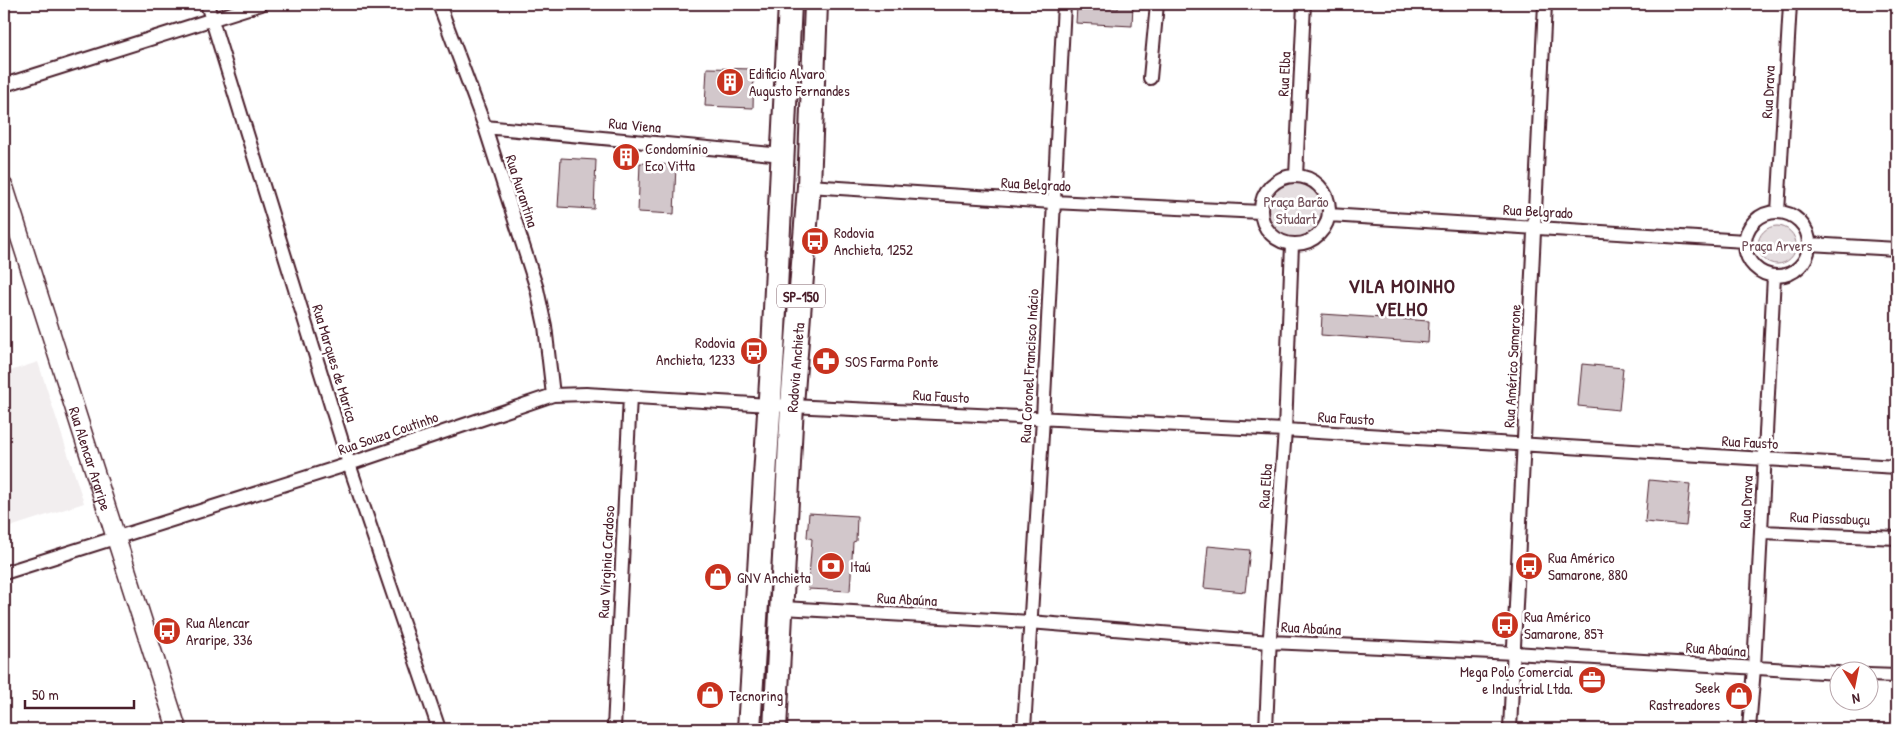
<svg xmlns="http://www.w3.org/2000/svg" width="1901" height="733" viewBox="0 0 1901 733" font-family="'Patrick Hand',sans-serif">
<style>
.built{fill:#f2eeef}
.green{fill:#e5dee0;stroke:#987e86}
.building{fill:#d2c7cb;stroke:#4a1f2b}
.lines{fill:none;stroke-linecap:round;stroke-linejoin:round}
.street-casing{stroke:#4a1f2b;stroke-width:16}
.secondary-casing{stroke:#4a1f2b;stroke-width:21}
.highway-casing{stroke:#4a1f2b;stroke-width:26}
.street{stroke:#fff;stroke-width:12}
.secondary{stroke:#fff;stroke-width:18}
.highway{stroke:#fff;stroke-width:22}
.labels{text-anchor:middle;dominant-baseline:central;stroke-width:5;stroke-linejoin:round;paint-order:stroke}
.shield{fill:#fff;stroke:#80626b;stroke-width:1}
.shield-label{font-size:14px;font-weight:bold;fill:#4a1f2b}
.poi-label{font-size:15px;fill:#4a1f2b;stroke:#fff;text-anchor:start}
.street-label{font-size:15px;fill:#4a1f2b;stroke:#fff}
.park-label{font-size:15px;fill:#714f58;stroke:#fff}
.district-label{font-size:20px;font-weight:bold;letter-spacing:1px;fill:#4a1f2b;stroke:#fff}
</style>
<rect width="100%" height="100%" fill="#fff"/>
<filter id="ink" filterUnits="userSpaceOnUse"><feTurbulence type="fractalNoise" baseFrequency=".02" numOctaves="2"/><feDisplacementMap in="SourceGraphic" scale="10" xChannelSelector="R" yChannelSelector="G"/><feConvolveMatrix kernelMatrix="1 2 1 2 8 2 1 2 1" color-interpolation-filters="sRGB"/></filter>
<g filter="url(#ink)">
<path class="built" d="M38 362 84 503 4 529V415L7 413 4 403V373Z"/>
<path class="green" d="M1268 210a28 28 0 1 1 56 0a28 28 0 1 1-56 0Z
M1758 245a19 19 0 1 1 38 0a19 19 0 1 1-38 0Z"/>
<path class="building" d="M1119 4H1133L1132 26 1076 23 1077 6 1118 9Z
M707 68 754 69 753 108 705 106Z
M561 158 596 160 594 209 558 207Z
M640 163 676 165 674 214 638 212Z
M1322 314 1429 321 1428 343 1321 335Z
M1582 364 1623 368 1619 410 1578 406Z
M1649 480 1690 484 1686 526 1645 522Z
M809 513 857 516 856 541 853 542 850 591 808 589 812 539 807 537Z
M1208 546 1250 550 1245 592 1204 588Z"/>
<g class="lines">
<g class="street-casing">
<path id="street" d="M207 4 349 464 439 729
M439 4 485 127 537 289 545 326 553 395
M1150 78 1157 4
M4 85 261 4
M485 127 783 155
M1261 210a34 34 0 1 1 68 0a34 34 0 1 1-68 0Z
M1296 176 1304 4
M809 186 1053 202 1261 212
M1778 212 1790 4
M1745 244a32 32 0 1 1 64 0a32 32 0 1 1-64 0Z
M1329 215 1745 241
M1809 244 1897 249
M1761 532 1897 538
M4 573 349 464 553 395 586 394 770 405 1285 430 1897 467
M783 608 1030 622 1270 642 1515 653 1838 673
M1868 675 1897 676
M614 729 630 396
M1024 729 1043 418 1064 4
M1266 729 1270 636 1285 430 1292 244
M1510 729 1545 4
M1749 729 1754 668 1774 276"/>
</g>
<g class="secondary-casing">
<g id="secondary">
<path id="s1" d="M4 187 177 729"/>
</g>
</g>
<g class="highway-casing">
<g id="highway">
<path d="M749 729 773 350 790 4"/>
<path id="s2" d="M775 729 792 405 809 186 816 4"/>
</g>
</g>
<use href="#street" class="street"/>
<use href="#secondary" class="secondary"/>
<use href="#highway" class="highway"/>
</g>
</g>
<defs>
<g id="building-disc" transform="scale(1.4375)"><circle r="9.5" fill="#c8321e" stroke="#fff"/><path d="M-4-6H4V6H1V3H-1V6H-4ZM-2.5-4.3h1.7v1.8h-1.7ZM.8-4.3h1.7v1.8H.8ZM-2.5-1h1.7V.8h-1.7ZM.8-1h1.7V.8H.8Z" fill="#fff"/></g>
<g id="bus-disc" transform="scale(1.4375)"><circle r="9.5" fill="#c8321e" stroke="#fff"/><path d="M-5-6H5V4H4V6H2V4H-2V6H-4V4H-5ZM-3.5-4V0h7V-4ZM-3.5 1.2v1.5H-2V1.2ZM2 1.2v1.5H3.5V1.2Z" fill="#fff"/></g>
<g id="pharmacy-disc" transform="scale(1.4375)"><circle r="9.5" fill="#c8321e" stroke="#fff"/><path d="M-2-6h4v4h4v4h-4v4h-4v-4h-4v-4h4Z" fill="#fff"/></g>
<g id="bank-disc" transform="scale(1.4375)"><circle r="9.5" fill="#c8321e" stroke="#fff"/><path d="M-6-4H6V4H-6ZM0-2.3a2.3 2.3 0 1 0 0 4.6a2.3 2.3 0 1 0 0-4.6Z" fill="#fff"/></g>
<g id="shop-disc" transform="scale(1.4375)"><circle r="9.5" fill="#c8321e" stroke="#fff"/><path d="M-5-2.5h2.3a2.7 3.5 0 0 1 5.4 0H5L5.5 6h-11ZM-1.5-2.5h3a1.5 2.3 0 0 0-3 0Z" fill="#fff"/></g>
<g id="office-disc" transform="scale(1.4375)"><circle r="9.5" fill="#c8321e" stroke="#fff"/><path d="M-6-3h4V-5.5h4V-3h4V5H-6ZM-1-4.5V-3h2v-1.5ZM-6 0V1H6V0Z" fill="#fff"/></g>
</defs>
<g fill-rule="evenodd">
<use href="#building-disc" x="730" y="82"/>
<use href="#building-disc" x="626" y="157"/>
<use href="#bus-disc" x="815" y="241"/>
<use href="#bus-disc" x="754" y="351"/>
<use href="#pharmacy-disc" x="826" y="361"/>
<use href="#bank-disc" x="831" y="566"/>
<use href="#bus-disc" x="1529" y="566"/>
<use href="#shop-disc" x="718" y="577"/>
<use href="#bus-disc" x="1505" y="625"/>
<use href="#bus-disc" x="167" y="631"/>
<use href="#office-disc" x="1592" y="680"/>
<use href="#shop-disc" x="710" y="695"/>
<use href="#shop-disc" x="1739" y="696"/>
</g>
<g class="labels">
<rect class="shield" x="777" y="284.5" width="48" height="23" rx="4"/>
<g class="shield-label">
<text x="801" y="296">SP-150</text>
</g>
<g class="poi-label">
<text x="749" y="73">Edificio Alvaro<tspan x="749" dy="17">Augusto Fernandes</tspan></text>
<text x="645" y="148">Condomínio<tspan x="645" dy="17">Eco Vitta</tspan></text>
<text x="834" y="232">Rodovia<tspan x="834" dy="17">Anchieta, 1252</tspan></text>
<text x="735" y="342" text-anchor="end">Rodovia<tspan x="735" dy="17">Anchieta, 1233</tspan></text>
<text x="845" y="361">SOS Farma Ponte</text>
<text x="1548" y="557">Rua Américo<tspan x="1548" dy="17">Samarone, 880</tspan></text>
<text x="850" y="566">Itaú</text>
<text x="737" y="577">GNV Anchieta</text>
<text x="1524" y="616">Rua Américo<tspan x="1524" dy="17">Samarone, 857</tspan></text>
<text x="186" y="622">Rua Alencar<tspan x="186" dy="17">Araripe, 336</tspan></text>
<text x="1573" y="671" text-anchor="end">Mega Polo Comercial<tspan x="1573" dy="17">e Industrial Ltda.</tspan></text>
<text x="1720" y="687" text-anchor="end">Seek<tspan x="1720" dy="17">Rastreadores</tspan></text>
<text x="729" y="695">Tecnoring</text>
</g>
<g class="street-label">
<text transform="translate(1284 74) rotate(-87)">Rua Elba</text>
<text transform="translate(1768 92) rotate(-87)">Rua Drava</text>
<text transform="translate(635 125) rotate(5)">Rua Viena</text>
<text transform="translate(1036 184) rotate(3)">Rua Belgrado</text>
<text transform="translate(522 191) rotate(72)">Rua Aurantina</text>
<text transform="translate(1538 211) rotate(3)">Rua Belgrado</text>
<text transform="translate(335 363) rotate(73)">Rua Marques de Marica</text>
<text stroke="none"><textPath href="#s2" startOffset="362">Rodovia Anchieta</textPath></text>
<text transform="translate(1029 366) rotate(-87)">Rua Coronel Francisco Inácio</text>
<text transform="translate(1512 366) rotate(-87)">Rua Américo Samarone</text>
<text transform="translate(941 396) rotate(3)">Rua Fausto</text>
<text transform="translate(1346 418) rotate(3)">Rua Fausto</text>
<text transform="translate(388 433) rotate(-19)">Rua Souza Coutinho</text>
<text transform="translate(1750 442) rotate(3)">Rua Fausto</text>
<text stroke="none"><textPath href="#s1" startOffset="285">Rua Alencar Araripe</textPath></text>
<text transform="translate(1265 486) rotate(-86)">Rua Elba</text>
<text transform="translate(1746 502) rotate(-87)">Rua Drava</text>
<text transform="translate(1830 518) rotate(2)">Rua Piassabuçu</text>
<text transform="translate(606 562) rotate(-87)">Rua Virginia Cardoso</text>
<text transform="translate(907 599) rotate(3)">Rua Abaúna</text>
<text transform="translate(1311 628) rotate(3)">Rua Abaúna</text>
<text transform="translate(1716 649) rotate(4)">Rua Abaúna</text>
</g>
<g class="park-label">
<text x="1296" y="201">Praça Barão<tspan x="1296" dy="17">Studart</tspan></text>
<text x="1777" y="245">Praça Arvers</text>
</g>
<g class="district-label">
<text x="1402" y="285">VILA MOINHO<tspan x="1402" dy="23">VELHO</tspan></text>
</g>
</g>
<rect width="1901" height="733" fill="none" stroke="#fff" stroke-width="20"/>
<rect x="10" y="10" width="1881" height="713" fill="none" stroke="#4a1f2b" stroke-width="2" filter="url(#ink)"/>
<g transform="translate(1854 686) rotate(170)"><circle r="24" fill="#ffffff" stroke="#b7a5aa"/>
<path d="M0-4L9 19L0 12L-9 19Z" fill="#c8321e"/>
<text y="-8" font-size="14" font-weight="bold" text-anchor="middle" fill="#4a1f2b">N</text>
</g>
<path d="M25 700v8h109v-8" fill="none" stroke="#4a1f2b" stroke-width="2.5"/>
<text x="32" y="700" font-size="15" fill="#4a1f2b" stroke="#ffffff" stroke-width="4" paint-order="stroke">50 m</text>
</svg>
